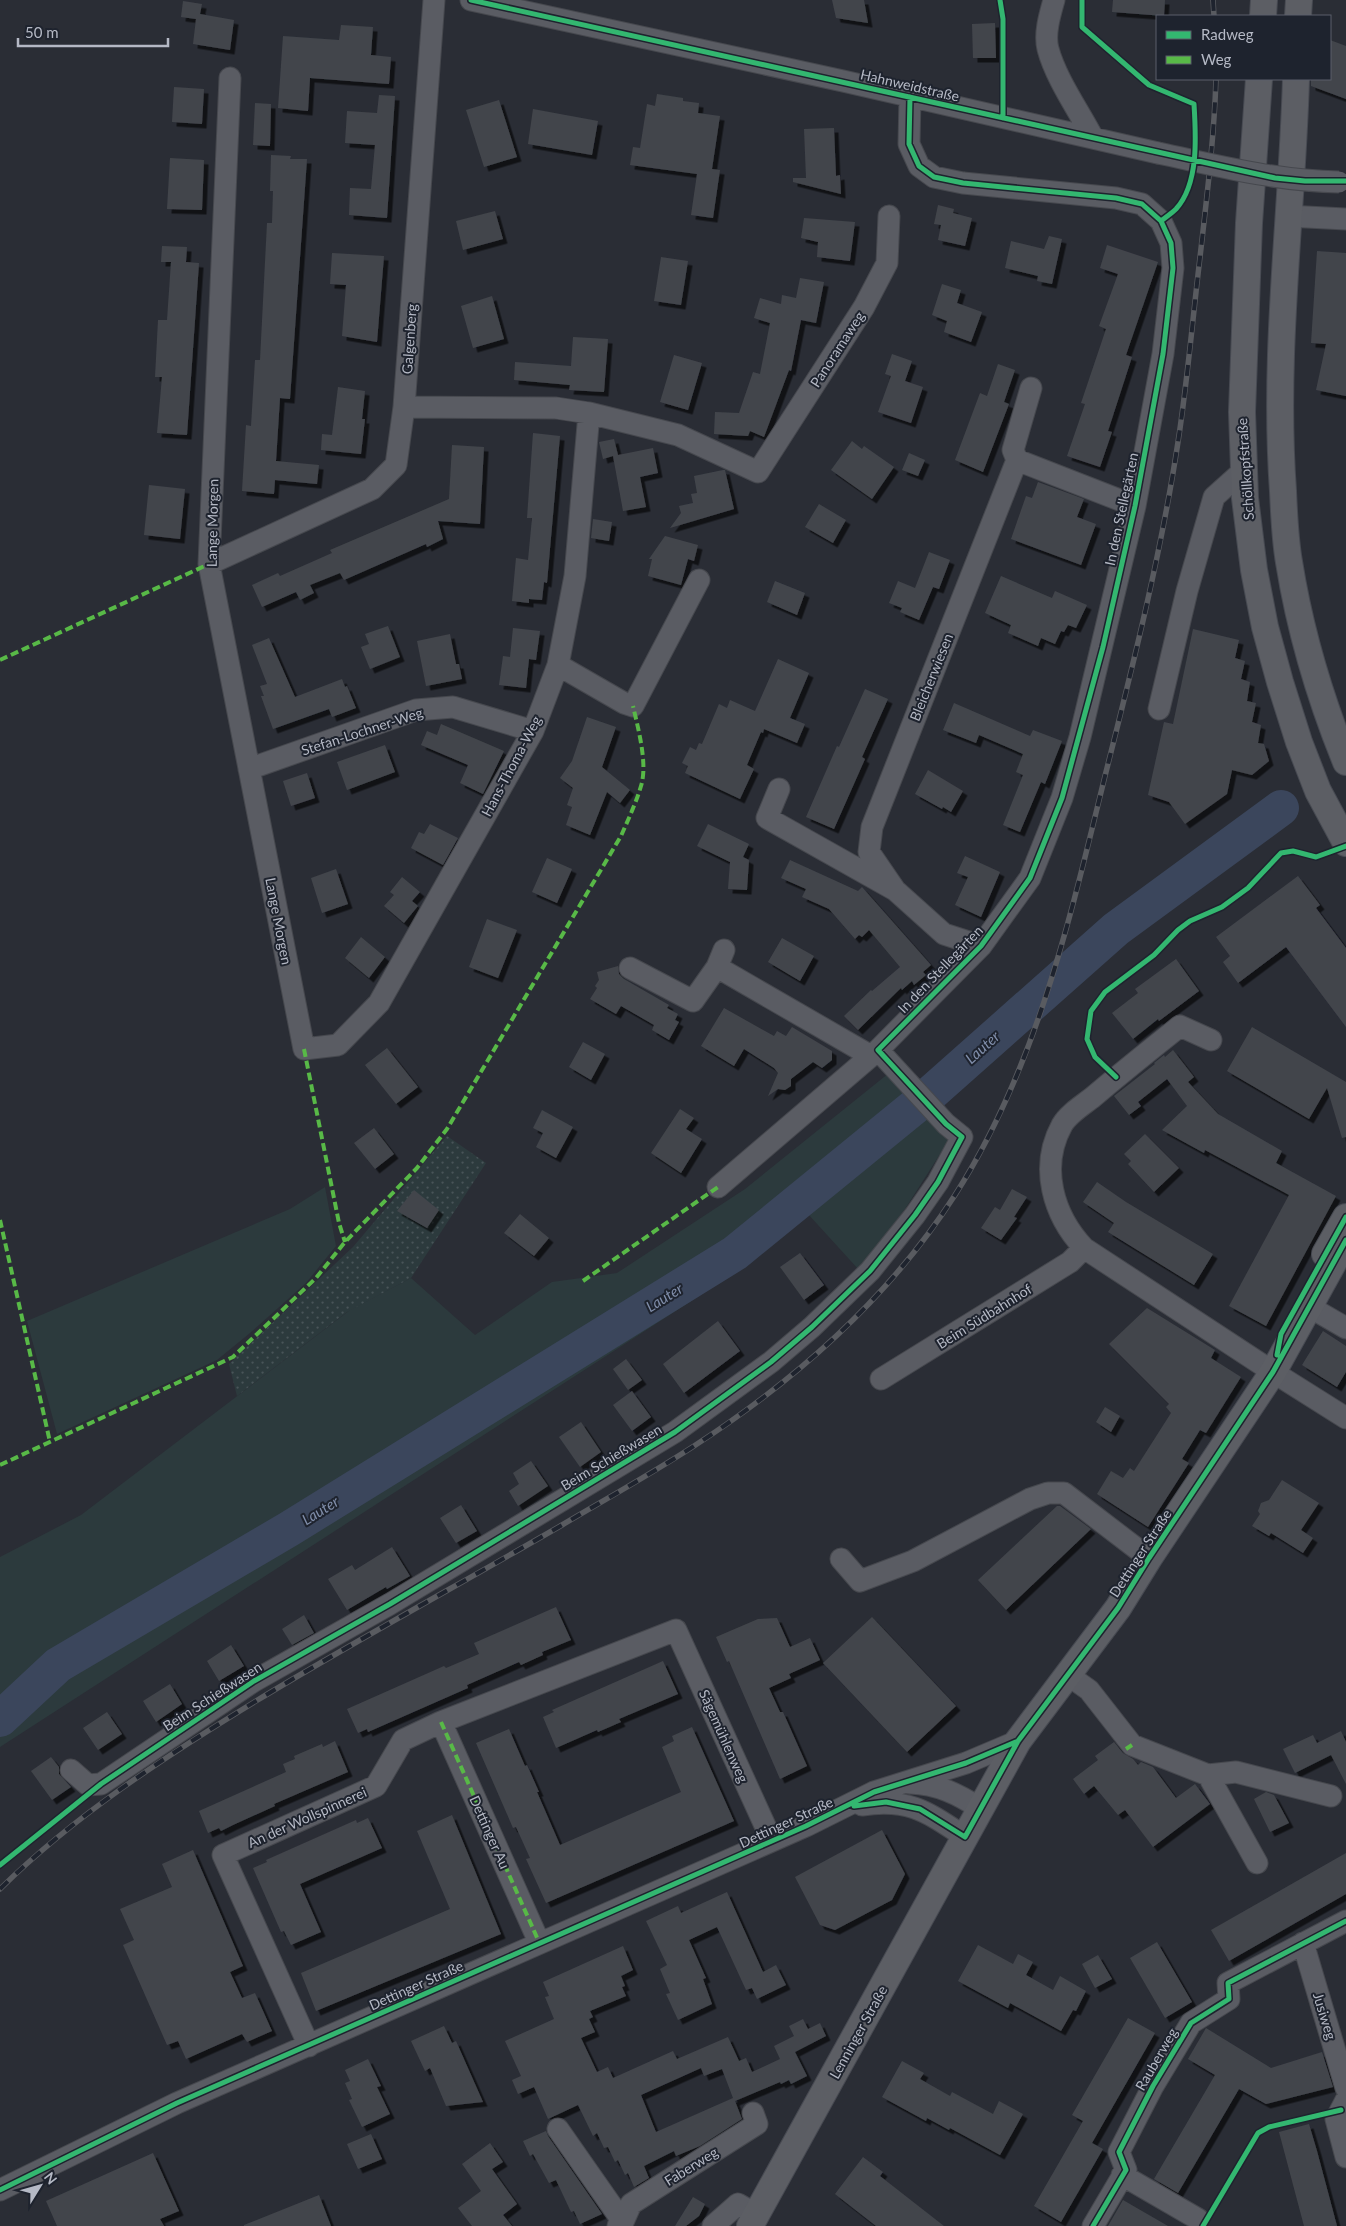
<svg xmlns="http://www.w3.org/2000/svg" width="1346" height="2226" viewBox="0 0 1346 2226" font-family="Lato,sans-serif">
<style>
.green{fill:#2c3a3d}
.park{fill:url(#park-dots)}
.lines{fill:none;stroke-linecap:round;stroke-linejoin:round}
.river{stroke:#3b465c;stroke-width:36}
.building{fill:#42454b;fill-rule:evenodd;filter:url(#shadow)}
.minor-casing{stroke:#46484e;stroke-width:23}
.major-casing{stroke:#474a52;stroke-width:28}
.minor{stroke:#5a5c63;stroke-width:21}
.major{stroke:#5c5e64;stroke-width:26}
.rail-casing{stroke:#595b60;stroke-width:5.5}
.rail{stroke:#1e232e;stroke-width:4;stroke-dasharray:11;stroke-linecap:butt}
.minor-bridge-casing{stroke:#46484e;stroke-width:23;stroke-linecap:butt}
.minor-bridge{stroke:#5a5c63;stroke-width:21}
.quiet{stroke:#58b947;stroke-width:4;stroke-dasharray:8 4;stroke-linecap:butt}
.cycleway-casing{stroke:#1e232e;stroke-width:8}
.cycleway{stroke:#33b770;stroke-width:5}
.labels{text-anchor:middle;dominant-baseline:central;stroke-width:4;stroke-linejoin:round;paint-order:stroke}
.street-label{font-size:14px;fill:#b5b9c5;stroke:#1e232e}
.water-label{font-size:15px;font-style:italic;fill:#808eaa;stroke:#1e232e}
</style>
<defs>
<pattern id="park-dots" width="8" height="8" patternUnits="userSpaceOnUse" patternTransform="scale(1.25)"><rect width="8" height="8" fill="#2c3a3d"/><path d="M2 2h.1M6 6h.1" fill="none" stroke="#485458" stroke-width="1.8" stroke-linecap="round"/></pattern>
<filter id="shadow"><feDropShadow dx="4.5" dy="4.5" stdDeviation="0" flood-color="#0009"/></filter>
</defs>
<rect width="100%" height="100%" fill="#2a2d35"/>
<path class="green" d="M889 1073 949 1140 905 1209 859 1270 808 1214 744 1267 0 1747V1557L81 1515 350 1310 411 1278 475 1335 552 1282 617 1273 745 1189Z
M325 1187 336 1246 306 1283 250 1333 217 1360 57 1434 27 1321 290 1209Z"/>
<path class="park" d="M447 1136 486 1163 411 1278 347 1312 237 1396 229 1364 353 1247Z"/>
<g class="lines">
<path class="river" d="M0 1719 58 1665 289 1529 735 1253 930 1094 1116 929 1281 808"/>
</g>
<path class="building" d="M832 0H864L868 23 836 18Z
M1113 0H1165L1164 16 1112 12Z
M183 1 202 4 200 14 234 20 230 50 193 44 196 19 181 17Z
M995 23 996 58H973L972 24Z
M341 25 373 27 371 55 391 57 389 84 310 78 308 111 278 108 283 36 339 40Z
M1330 40 1346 46V99L1311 86V79H1330Z
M174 87 204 89 202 124 172 122Z
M657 94 683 98V101L699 103 698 113 720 116 712 169 720 170 713 218 691 215 697 174 630 165 633 147 640 148 647 104 655 106Z
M379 95 395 96 387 218 349 215 350 188 371 189 375 145 345 143 347 111 377 113Z
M499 100 517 157 484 167 466 110Z
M255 103 271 104 270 146 253 145Z
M533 109 598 121 592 155 528 144Z
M834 128 836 176 840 175 841 194 793 182V178H806L804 129Z
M271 155 291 156 290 159H307L290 399 280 398 276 461 319 465 317 484 275 480 274 494 242 491 246 425 251 426 255 360H260L267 223H272L273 191H270Z
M170 158 204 160 202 210 167 209Z
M938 205 954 209 953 213 972 218 965 246 938 240 941 225 934 224Z
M495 211 503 239 463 250 456 221Z
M804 218 855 222 850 261 817 257 818 242 801 238Z
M1049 236 1062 239 1052 284 1037 281 1038 276 1005 268 1011 241 1044 249Z
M1107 245 1158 262 1126 355 1132 357 1108 431 1112 432 1100 467 1067 456 1085 404 1081 403 1106 329 1099 326 1118 274 1100 268Z
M162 246 187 247 186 262 199 263 187 435 157 433 162 377H155L158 320H167L171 262H161Z
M1317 251 1346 253V396L1316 390 1326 344 1311 343Z
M332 253 384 256 377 342 342 336 346 285 330 284Z
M661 257 688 261 681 305 654 301Z
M800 278 824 282 816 323 801 320 791 371 789 370 764 437 750 431 748 436 714 434 715 412 739 413 753 372 760 374 770 323 754 318 760 298 781 304 782 295 796 298Z
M942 284 961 290 957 303 982 312 971 342 944 332 947 321 932 315Z
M492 296 504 339 473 348 461 306Z
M573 337 608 339 604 392 569 390 570 385 514 380 515 362 571 366Z
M892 354 912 361 905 381 923 387 911 423 878 412 891 376 885 374Z
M674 355 702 363 688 410 660 402Z
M998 364 1015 370 1004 402 1009 404 983 472 955 460 980 393 987 396Z
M338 387 365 391 362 419H365L361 454 321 450 322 434 332 435Z
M533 433 560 436 547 583 544 582 542 600 529 599V603L512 601 516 558 528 560 532 518H527Z
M614 439 618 455 653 448 658 473 640 477 646 507 623 511 613 456 603 459 599 442Z
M852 441 862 449 864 446 894 467 872 499 831 470Z
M452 445 484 447 480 524 438 521 443 539 427 547 426 544 344 580 340 573 310 585 314 593 300 600 296 592 262 607 252 585 278 573 280 576 332 553 330 550 449 499Z
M909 453 925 460 918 476 902 470Z
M723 470H725L734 509 670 528 681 513 679 506 693 503 691 494 697 493 694 476Z
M1038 482 1084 499 1077 517 1096 524 1081 565 1011 539 1026 496 1032 498Z
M149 485 185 489 180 539 144 535Z
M819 504 846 520 833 543 805 527Z
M593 519 612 522 609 541 591 538Z
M665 536 698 545 694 561 688 559 681 585 648 576 652 559H649Z
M929 552 950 560 939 589 933 587 919 620 900 612 902 608 889 603 898 581 915 588Z
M1001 576 1052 598 1055 591 1087 605 1076 628 1068 625 1064 632 1061 631 1055 644 1041 638 1038 646 1008 633 1011 625 985 613Z
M775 581 805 593 797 615 767 602Z
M388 626 400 657 370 669 361 647 369 644 365 634Z
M513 628 540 631 536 660 529 659 526 688 499 685 503 656 510 657Z
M1193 629 1239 640 1235 658 1245 661 1241 679 1250 682 1247 701 1256 703 1252 722 1261 725 1258 743 1264 744 1269 761 1252 775 1232 770 1227 794 1185 824 1169 802 1148 795 1164 722 1173 724Z
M450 634 456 664H459L462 679 426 686 417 641Z
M269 638 295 697 342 679 345 687 347 686 356 708 332 717 329 709 273 729 261 696H264L260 686 267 684 252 645Z
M778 659 809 673 790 718 805 724 797 743 764 729 763 733 761 732 747 765 754 769 740 799 685 773 688 766 682 763 690 747 696 750 699 743 702 744 719 704 727 708 730 700 755 711Z
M865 689 888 699 862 757 865 759 834 829 806 817 837 746 839 747Z
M954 703 1030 736 1033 730 1062 741 1045 784 1041 782 1020 832 1003 825 1023 775 1016 772 1023 754 979 735 976 743 943 730Z
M587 717 616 727 602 767 630 790 620 803 607 792 590 835 566 825 572 807 567 805 573 788 560 778 572 761Z
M441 724 504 751 483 794 460 783 468 765 421 745 427 731 437 735Z
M385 745 395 772 347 790 337 762Z
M928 770 963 791 951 812 943 807 942 809 915 794Z
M307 773 315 798 291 806 283 781Z
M430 824 458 838 443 865 411 848 419 832 424 834Z
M708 824 749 844 743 857 749 860 747 890 728 889 730 862 697 846Z
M965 856 1000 872 981 917 955 905 968 877 957 873Z
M547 858 572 869 557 903 532 892Z
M790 860 858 891 862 887 931 965 923 972 926 975 914 985 912 981 902 990 901 988 858 1030 844 1016 871 990 872 991 900 967 869 930 862 937 859 935 855 939 829 909 802 897 806 889 781 878Z
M336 869 348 904 322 913 311 878Z
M1298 876 1320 905 1316 908 1346 948V1027L1286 947 1238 983 1223 962 1230 956 1216 937Z
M402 877 420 892 412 901 418 906 404 923 384 906 394 895 390 892Z
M487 919 517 930 498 978 469 967Z
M361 937 385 957 369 978 345 958Z
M782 938 814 956 800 981 768 962Z
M1176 959 1199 991 1159 1021 1158 1019 1133 1039 1112 1013 1138 993 1135 989Z
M618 966 619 974 624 979 669 1005 667 1008 678 1014 675 1020 679 1022 669 1040 652 1030 654 1025 621 1006 616 1014 590 999 597 988 595 986 599 980 597 972Z
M724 1008 774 1036 777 1031 786 1036 792 1027 832 1051V1060L822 1068 813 1062 791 1079V1086L785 1090 778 1089 768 1096 778 1073 774 1068 744 1049 734 1066 701 1046Z
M1252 1027 1346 1082V1137L1342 1138 1327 1088 1309 1119 1227 1071Z
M583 1042 605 1054 591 1080 569 1067Z
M387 1048 418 1087 396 1104 365 1065Z
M1173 1050 1194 1077 1188 1082 1218 1114 1282 1151 1276 1163 1336 1196 1266 1326 1229 1306 1289 1195 1205 1150 1204 1153 1162 1130 1187 1106 1167 1079 1138 1102 1141 1106 1129 1115 1114 1096 1155 1064 1154 1063 1164 1055 1165 1057Z
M680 1109 694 1118 686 1129 702 1139 681 1173 651 1153Z
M542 1110 573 1127 556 1158 536 1147 543 1133 533 1128Z
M374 1128 394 1154 375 1169 354 1143Z
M1145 1134 1179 1168 1154 1192 1128 1164 1131 1161 1124 1154Z
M1097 1182 1126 1202 1213 1254 1194 1285 1108 1232 1114 1223 1083 1202Z
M1012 1189 1027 1197 1014 1217 1017 1218 1001 1240 981 1228 995 1207 1000 1210Z
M414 1190 439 1210 427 1228 397 1211Z
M520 1214 549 1238 534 1256 504 1233Z
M800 1253 824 1285 804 1300 780 1267Z
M1147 1308 1215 1350 1211 1358 1241 1377 1206 1433 1200 1430 1182 1459 1189 1463 1148 1527 1097 1494 1111 1471 1123 1478 1130 1468 1134 1471 1171 1413 1166 1407 1169 1404 1109 1344Z
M718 1321 740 1351 684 1393 663 1364Z
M1323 1331 1346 1346V1372L1337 1387 1302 1365Z
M626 1359 642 1380 628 1390 613 1369Z
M632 1391 651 1417 632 1431 613 1405Z
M1105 1407 1120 1416 1111 1432 1096 1422Z
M581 1422 601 1452 580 1467 559 1437Z
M531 1461 548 1486 518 1506 509 1491 519 1484 513 1473Z
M1282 1480 1319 1503 1301 1530 1313 1538 1303 1553 1271 1533 1269 1536 1252 1526 1260 1514 1258 1511 1261 1503 1269 1500Z
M461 1505 477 1531 456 1543 440 1518Z
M1057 1506H1060L1091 1529 1006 1610 978 1580Z
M392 1547 410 1576 387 1589 386 1587 347 1610 328 1579 352 1565 355 1570Z
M556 1607 571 1640 542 1652 543 1655 521 1665 519 1662 467 1685 468 1688 368 1732 367 1729 358 1733 347 1709 444 1666 446 1668 479 1654 474 1643Z
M304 1615 314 1633 292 1645 282 1629Z
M872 1617 956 1706 907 1752 823 1663Z
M777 1618 790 1647 810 1638 820 1660 789 1674 791 1678 769 1688 780 1712H783L807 1766 780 1779 729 1661 727 1662 716 1637 758 1619Z
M231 1645 244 1666 219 1681 207 1661Z
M663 1661 678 1694 619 1719 621 1722 598 1732 597 1730 556 1748 543 1717 554 1712 552 1710Z
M170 1684 182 1704 156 1722 143 1701Z
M107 1712 122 1734 98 1750 83 1728Z
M692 1727 734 1821 546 1903 526 1859 530 1858 516 1827 513 1828 476 1743 509 1729 525 1766 527 1765 539 1792H537L560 1845 681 1792 662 1747 674 1741 672 1736Z
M1341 1731 1346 1742V1784L1331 1755 1295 1773 1283 1749 1313 1735 1317 1743Z
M335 1741 348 1772 274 1804 275 1806 233 1825 221 1831 219 1828 208 1833 199 1811 286 1772 283 1764 295 1759 294 1756 322 1744 323 1747Z
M1114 1742 1123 1753 1133 1759 1138 1765 1141 1762 1153 1767 1176 1798 1195 1784 1210 1804 1153 1847 1125 1810 1118 1815 1094 1786 1084 1794 1073 1779 1098 1760 1095 1756Z
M51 1757 59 1767V1774L71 1787 52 1800 31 1771Z
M1266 1792 1274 1795 1289 1823 1270 1832 1254 1799Z
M452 1815 501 1934 316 2011 301 1973 450 1909 417 1831Z
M368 1818 382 1848 300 1884 321 1932 291 1945 284 1931 281 1932 253 1868 267 1862 266 1860 356 1820 357 1823Z
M882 1830 905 1874 892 1900 835 1930 820 1925 795 1877Z
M193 1850 243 1966 230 1972 242 1998 255 1993 272 2031 247 2042 242 2034 186 2059 178 2041 167 2045 123 1945 134 1940 120 1909 172 1887 162 1864Z
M1346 1853V1894L1229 1961 1211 1930Z
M727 1892 763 1972 776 1965 786 1985 757 1999 752 1988 746 1990 717 1927 689 1940 706 1978 703 1979 712 2004 678 2020 666 1994 670 1993 660 1969 667 1965 646 1921 678 1906 681 1913Z
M1157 1942 1192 2002 1165 2018 1130 1958Z
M978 1945 1013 1964 1018 1954 1033 1962 1026 1975 1053 1990 1060 1976 1086 1991 1076 2011 1073 2010 1061 2031 1010 2003 1008 2008 958 1981Z
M623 1946 633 1970 621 1976 625 1986 622 1987 626 1996 590 2011 593 2017 589 2019 595 2032 581 2038 597 2072 608 2067 613 2078 673 2051 677 2059 728 2037 739 2061 746 2058 752 2072 780 2059 774 2046 794 2036 789 2026 803 2019 808 2029 820 2023 826 2036 795 2052 807 2076 791 2084 789 2080 781 2084 780 2082 735 2101 742 2119 700 2146 676 2156 674 2151 644 2166 649 2178 634 2187 628 2173 625 2175 618 2160 615 2162 608 2147 604 2148 597 2133 593 2136 578 2105 548 2119 534 2087 518 2094 512 2080 521 2076 505 2041 554 2019 545 1997 549 1996 543 1982ZM701 2068 704 2076 722 2069 733 2098 656 2132 641 2095Z
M1098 1955 1112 1979 1095 1988 1082 1964Z
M1128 2018 1155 2033 1092 2143 1103 2149 1061 2222 1034 2206 1083 2121 1072 2115Z
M444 2026 452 2043 456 2041 483 2102 446 2106 430 2068 425 2071 411 2041Z
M1206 2028 1271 2068 1322 2052 1333 2087 1266 2104 1239 2089 1178 2193 1154 2179 1215 2075 1188 2059Z
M368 2059 381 2086 377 2087 390 2114 362 2127 349 2100 352 2099 345 2083 350 2081 345 2070Z
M902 2061 924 2073 920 2079 950 2096 952 2092 993 2114 999 2101 1023 2114 1000 2155 950 2128 949 2130 927 2118 926 2121 882 2097Z
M1309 2124 1317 2151 1337 2226H1304L1279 2132Z
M546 2131 548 2136 602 2214 580 2224 574 2211 571 2212 556 2180 549 2183 533 2154 530 2156 523 2141Z
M371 2134 382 2159 358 2169 347 2144Z
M490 2143 503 2162 492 2169 517 2204 503 2215 512 2226H472L458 2208 481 2191 462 2164Z
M153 2153 179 2211 160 2219 164 2226H57L46 2201Z
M863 2157 883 2172 880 2176 944 2226H876L835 2194Z
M319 2195 331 2226H244V2225Z
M693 2197 705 2204 699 2216 686 2226H675Z
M1123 2200 1142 2211 1168 2226H1108Z"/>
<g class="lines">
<g class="minor-casing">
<path id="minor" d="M471 0 843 81 1158 153
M1054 0C1050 14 1044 34 1048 49 1056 79 1079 111 1093 138
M230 78 209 564 304 1049 338 1045 379 1003 533 731 558 665 575 576 589 413
M1287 216 1346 219
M404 407 556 408 589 413 678 435 758 472 864 307 887 263 889 216
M1017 460 1013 450 1031 388
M209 564 372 489 396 465 404 407 434 0
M558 665 624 703 633 706 699 580
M1159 709 1187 591 1214 497 1243 471
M249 769 416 710 453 707 533 731
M779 789 767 818 895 890 944 934 981 946
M895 890 869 852 872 827 1017 460 1135 506
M717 967 871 1056
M630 968 693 1001 717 967 724 950
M1211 1040 1180 1026C1150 1050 1121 1073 1093 1097 1083 1105 1068 1114 1062 1125 1039 1167 1053 1215 1084 1248L1273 1372 1346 1418
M718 1187 878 1050 981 946 1030 878 1062 798 1080 737 1135 506 1163 354 1173 268 1171 243 1161 221 1142 204 1116 198 963 183 934 177 919 166 909 144 910 97
M1308 1306 1346 1328
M881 1379 1070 1262 1084 1248
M841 1559 860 1581 913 1561 1030 1499 1048 1493H1064L1149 1558
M1068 1675 1089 1690 1132 1745 1208 1775 1236 1772 1331 1796
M441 1722 539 1942
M71 1770 88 1785 101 1784 254 1681 390 1604 675 1432 771 1362 812 1327 870 1271 915 1215 938 1182 962 1137 946 1124 878 1050
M1208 1775 1257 1863
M910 1783C938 1784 958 1794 981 1809
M862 1805C910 1798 927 1812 965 1837
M1303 1943 1346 2088
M309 2046 223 1855 376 1786 403 1740 441 1722 676 1630 772 1841
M1346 2100 1336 2119 1346 2157
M558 2129 623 2222
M1122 2175 1198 2219
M0 2190 177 2103 806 1826 874 1792 966 1763 1018 1741
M618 2226 623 2222 631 2204 757 2124 753 2113
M713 2226 738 2204 757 2215
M1093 2226 1126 2170 1119 2152 1153 2086 1191 2023 1229 1999 1228 1983 1346 1921"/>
</g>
<g class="major-casing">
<path id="major" d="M1263 16 1264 0
M1298 16 1299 0
M1259 79 1249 223 1242 412 1245 498 1254 570 1265 627 1280 682 1299 742 1318 791 1346 843
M1296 79C1292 216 1273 353 1283 491 1284 515 1285 539 1289 562 1300 631 1320 698 1346 762
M1325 1254 1346 1217
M750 2226 1018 1741 1118 1608 1149 1558 1273 1372 1346 1240"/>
</g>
<use href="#minor" class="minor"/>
<use href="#major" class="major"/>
<g class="rail-casing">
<path id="rail" d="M1213 0 1214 16
M0 1889C75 1815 166 1756 256 1701 357 1640 460 1584 562 1525 606 1499 651 1474 694 1446 796 1380 889 1298 955 1195 1036 1069 1070 919 1105 776 1133 665 1161 554 1178 442 1187 384 1192 325 1199 266 1206 204 1214 141 1216 79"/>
</g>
<use href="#rail" class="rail"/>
<g class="minor-bridge-casing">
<path id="minor-bridge" d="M1158 153C1220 166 1276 181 1339 182"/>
</g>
<use href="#minor-bridge" class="minor-bridge"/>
<path class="quiet" d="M0 660 209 564
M304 1049 339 1223 345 1242
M0 1220 50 1442
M583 1281 718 1187
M0 1465 233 1357 316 1278 345 1242 417 1168 447 1129 621 836C628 820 636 803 641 786 648 764 638 728 633 706
M441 1722 539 1942
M1126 1749 1132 1745"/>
<g class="cycleway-casing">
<path id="cycleway" d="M471 0 1275 178 1305 181H1346
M1000 0 1003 19V118
M1082 0V27L1149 85 1194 104C1196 136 1199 184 1176 209 1172 213 1166 217 1161 221
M1116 1077 1095 1057 1087 1039 1091 1011 1105 992 1154 955 1178 930 1190 921 1222 907 1248 888 1281 853 1293 851 1316 857 1346 846
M1277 1355 1281 1334 1346 1217
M854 1806 886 1802 920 1809 965 1837 1018 1741 1118 1608 1149 1558 1273 1372 1346 1240
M0 1865 101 1784 254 1681 390 1604 675 1432 771 1362 812 1327 870 1271 915 1215 938 1182 962 1137 946 1124 878 1050 981 946 1030 878 1062 798 1103 647 1135 506 1163 354 1173 268 1171 243 1161 221 1142 204 1116 198 963 183 934 177 919 166 909 144 910 97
M0 2190 177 2103 806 1826 874 1792 966 1763 1018 1741
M1093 2226 1126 2170 1119 2152 1153 2086 1191 2023 1229 1999 1228 1983 1346 1921
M1203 2226 1258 2133 1269 2127 1341 2110"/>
</g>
<use href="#cycleway" class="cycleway"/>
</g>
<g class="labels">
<g class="street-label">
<text transform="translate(910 85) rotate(13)">Hahnweidstraße</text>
<text transform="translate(409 339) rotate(-86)">Galgenberg</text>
<text transform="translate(837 349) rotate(-57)">Panoramaweg</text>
<text transform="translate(1245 469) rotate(-94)">Schöllkopfstraße</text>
<text transform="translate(1121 509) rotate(-78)">In den Stellegärten</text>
<text transform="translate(212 523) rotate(-89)">Lange Morgen</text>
<text transform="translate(931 677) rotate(-68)">Bleicherwiesen</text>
<text transform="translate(362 731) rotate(-18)">Stefan-Lochner-Weg</text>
<text transform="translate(511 766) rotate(-62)">Hans-Thoma-Weg</text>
<text transform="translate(279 921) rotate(79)">Lange Morgen</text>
<text transform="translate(940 969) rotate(-46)">In den Stellegärten</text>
<text transform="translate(984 1316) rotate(-32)">Beim Südbahnhof</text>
<text transform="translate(611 1457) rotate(-31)">Beim Schießwasen</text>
<text transform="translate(1140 1553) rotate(-57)">Dettinger Straße</text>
<text transform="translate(212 1696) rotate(-33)">Beim Schießwasen</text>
<text transform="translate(724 1736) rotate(66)">Sägemühlenweg</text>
<text transform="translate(307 1817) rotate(-24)">An der Wollspinnerei</text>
<text transform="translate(786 1822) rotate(-25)">Dettinger Straße</text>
<text transform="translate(490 1832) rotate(66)">Dettinger Au</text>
<text transform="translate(416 1985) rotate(-24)">Dettinger Straße</text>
<text transform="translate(1325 2016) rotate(73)">Jusiweg</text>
<text transform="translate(858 2032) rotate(-61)">Lenninger Straße</text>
<text transform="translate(1156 2059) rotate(-60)">Rauberweg</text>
<text transform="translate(691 2166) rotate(-32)">Faberweg</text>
</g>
<g class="water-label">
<text transform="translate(982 1047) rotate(-42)">Lauter</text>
<text transform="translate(664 1297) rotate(-32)">Lauter</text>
<text transform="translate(320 1510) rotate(-32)">Lauter</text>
</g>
</g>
<rect x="1156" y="15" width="175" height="65" fill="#1e232e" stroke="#5a5f6a"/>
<rect x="1166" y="31" width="25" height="8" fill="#33b770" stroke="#5a5f6a"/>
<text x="1201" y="40" font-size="15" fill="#b5b9c5">Radweg</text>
<rect x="1166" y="56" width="25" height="8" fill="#58b947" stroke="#5a5f6a"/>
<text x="1201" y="65" font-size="15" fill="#b5b9c5">Weg</text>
<g transform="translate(40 2186) rotate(53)" stroke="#1e232e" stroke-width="4" paint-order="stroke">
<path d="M0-4L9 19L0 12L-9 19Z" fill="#b5b9c5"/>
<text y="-8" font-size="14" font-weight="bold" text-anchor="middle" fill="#b5b9c5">N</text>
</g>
<path d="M18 38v8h150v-8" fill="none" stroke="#b5b9c5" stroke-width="2.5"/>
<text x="25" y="38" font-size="15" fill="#b5b9c5" stroke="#1e232e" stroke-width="4" paint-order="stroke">50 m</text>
</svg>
